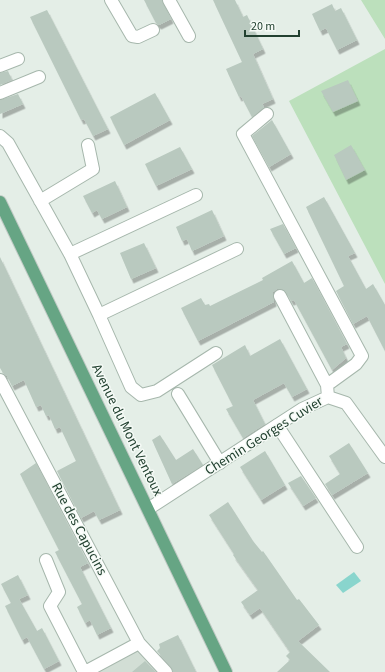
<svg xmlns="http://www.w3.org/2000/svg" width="385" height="672" viewBox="0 0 385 672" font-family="'Source Sans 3',sans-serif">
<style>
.built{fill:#d2ded5}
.green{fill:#bce0bc}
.water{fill:#89d5cd}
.building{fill:#b9c9bf;filter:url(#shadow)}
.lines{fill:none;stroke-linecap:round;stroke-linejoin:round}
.minor-casing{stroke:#a6b7ac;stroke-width:14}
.major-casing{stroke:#c1cac5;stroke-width:14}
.minor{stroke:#fff;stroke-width:12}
.major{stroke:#66a584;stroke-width:12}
.labels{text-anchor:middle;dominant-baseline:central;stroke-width:3;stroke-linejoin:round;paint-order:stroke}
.street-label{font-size:14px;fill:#224130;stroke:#f5faf6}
</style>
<defs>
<filter id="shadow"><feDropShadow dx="2.5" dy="4.5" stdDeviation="0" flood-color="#0004"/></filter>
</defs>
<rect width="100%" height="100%" fill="#e4eee7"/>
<path class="built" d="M139 648 161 672H97Z"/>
<path class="green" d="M361 0H385V39Z
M385 49V284L289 101Z"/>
<path class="water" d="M354 572 361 581 343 593 336 585Z"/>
<path class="building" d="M144 0H162L171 19 159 25 156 23Z
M213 0H235L243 17 247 15 263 49 253 54 273 99 262 104 264 107 252 117 241 96 239 97 226 69 242 62Z
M332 4 335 11 341 8 357 40 337 50 326 28 320 31 312 14Z
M47 10 108 129 93 136 84 119 81 120 30 17Z
M8 71 12 80 0 85V73Z
M348 80 358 101 333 112 321 91Z
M155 93 170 120 124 145 110 117Z
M18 94 23 104 0 114V100Z
M272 120 291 154 269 167 252 136Z
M351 145 365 170 346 180 334 155Z
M180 147 192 169 156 186 145 164Z
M115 181 127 207 102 219 97 210 92 213 83 196Z
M324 197 355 253 348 256 366 289 373 284 385 305V351L367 316 353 324 336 291 344 286 306 207Z
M212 210 224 236 192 251 187 239 182 241 176 227Z
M283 224 296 248 284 254 270 229Z
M144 243 156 268 131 279 120 253Z
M0 257 120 510 99 520 94 511 81 518 57 471 76 461 60 427 55 429 49 415 46 416 41 405 36 407 24 380 12 386 7 376 3 373 0 368Z
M292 261 304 283 312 278 347 344 341 347 346 358 332 370 294 300 291 301 286 292 281 289H277L273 292V296L274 302 198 341 181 308 201 298 205 305 209 304 210 306 263 280 262 278Z
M280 339 307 389 292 397 284 383 253 400 265 424 243 438 226 409 233 406 212 365 245 345 250 356Z
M160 435 176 460 193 449 203 465 172 484 152 440Z
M349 443 368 473 332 495 325 484 340 474 329 456Z
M265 451 285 485 261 500 240 467Z
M36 463 88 563 80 567 111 628 97 635 90 620 85 623 77 607 82 604 55 552 59 550 20 474Z
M301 476 316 498 303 506 288 483Z
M228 502 253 541 262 552 263 551 297 600 299 599 319 625 298 641 330 672H277L290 660 286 656 290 652 260 608 250 615 241 602 258 590 233 555 234 554 209 515Z
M18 575 28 595 19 599 37 631 42 628 59 661 44 669 27 637 22 640 5 606 11 603 1 584Z
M178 635 196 672H173L171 667 157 651 160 648 159 644Z
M145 661 156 672H132Z"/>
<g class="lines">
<g class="minor-casing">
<path id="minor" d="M111 0 132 36 138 37 153 30
M169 0 189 36
M0 66 18 59
M0 93 39 77
M267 114 243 134 362 356 356 364 327 385 328 397
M0 136 8 143 70 254 99 315 237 249
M40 201 93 169 88 145
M70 254 196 195
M280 296 327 385
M99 315 131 387 141 395 157 391 216 353
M0 380 139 643 166 672
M178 394 220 463
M277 425 357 547
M148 509 302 409 328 397 346 403 385 457
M46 560 59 592 50 606 84 672
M85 672 139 643"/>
</g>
<g class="major-casing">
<path id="major" d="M0 202 226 672"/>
</g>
<use href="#minor" class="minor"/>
<use href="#major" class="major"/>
</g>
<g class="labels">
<g class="street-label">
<text transform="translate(127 430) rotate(64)">Avenue du Mont Ventoux</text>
<text transform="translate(264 436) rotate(-32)">Chemin Georges Cuvier</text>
<text transform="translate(79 529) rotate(62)">Rue des Capucins</text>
</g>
</g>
<path d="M245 30v6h54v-6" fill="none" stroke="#224130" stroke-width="2"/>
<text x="251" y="30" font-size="12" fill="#224130" stroke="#f5faf6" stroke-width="3" paint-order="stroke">20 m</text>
</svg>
